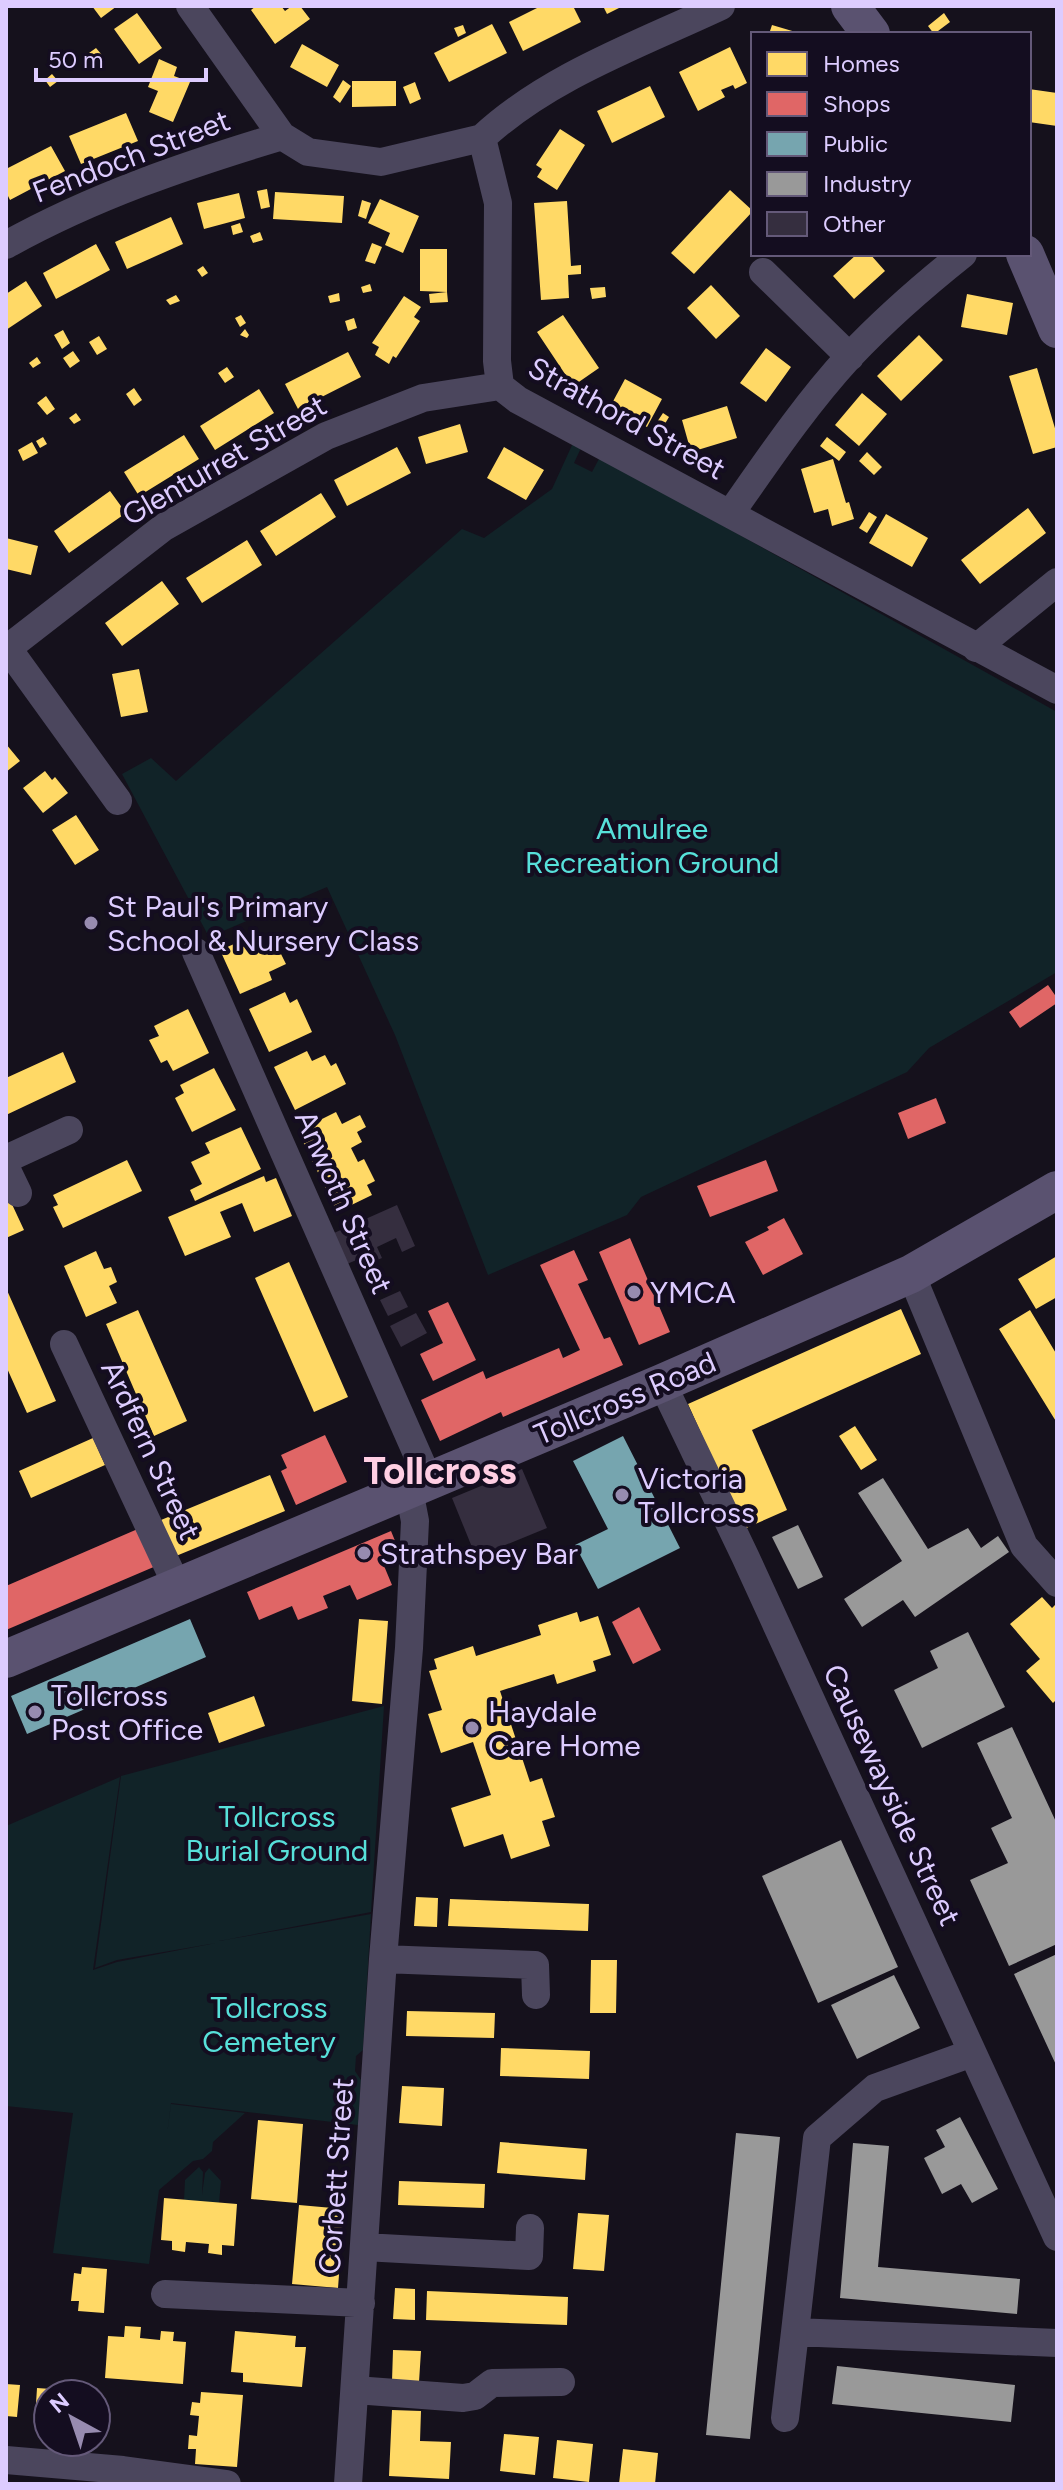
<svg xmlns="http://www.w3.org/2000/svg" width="1063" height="2490" viewBox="0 0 1063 2490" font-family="Figtree,sans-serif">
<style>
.green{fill:#112328}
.homes{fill:#ffd966}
.shops{fill:#e06666}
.public{fill:#76a5af}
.industry{fill:#999}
.building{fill:#352e3f}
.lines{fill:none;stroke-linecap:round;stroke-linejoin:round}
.street{stroke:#4b465d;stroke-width:28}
.secondary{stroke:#5a5270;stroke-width:38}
.poi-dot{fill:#978bb0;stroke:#140d20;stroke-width:3}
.labels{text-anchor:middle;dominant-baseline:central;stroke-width:8;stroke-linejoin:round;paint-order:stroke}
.street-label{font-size:30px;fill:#dcf;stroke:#140d20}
.park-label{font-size:30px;fill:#57e0da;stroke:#140d20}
.poi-label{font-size:30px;fill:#dcf;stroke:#140d20;text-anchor:start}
.district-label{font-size:38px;font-weight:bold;fill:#ffcee3;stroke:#140d20}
</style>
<rect width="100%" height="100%" fill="#15111c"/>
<path class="green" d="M573 443 581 448 574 463 592 472 600 457 1057 712V972L929 1048 907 1072 641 1197 627 1215 488 1275 395 1035 327 887 209 937 122 774 151 758 176 781 462 529 484 538 552 489Z
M384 1706 371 1912 219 1941 371 1914 363 2050 356 2056 355 2071 361 2080 358 2125 171 2103 167 2135 171 2104 245 2113 213 2142 212 2151 203 2159 193 2161 159 2190 149 2264 53 2253 73 2113 6 2106V1826L120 1777 93 1970 117 1962 216 1943 117 1960 95 1968 121 1776Z
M199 2167 203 2172 202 2195 205 2173 209 2168 221 2181 219 2203 184 2200 185 2180Z"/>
<path class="homes" d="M92 6H117L101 18Z
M256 6H281L285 11 292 6H300L310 19 275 44 251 10Z
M541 6H573L581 22 523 51 509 22Z
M603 6H623L607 14Z
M137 13 162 48 139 64 114 29Z
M944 13 950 22 934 34 928 26Z
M492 24 507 53 449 82 434 53Z
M463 25 466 33 458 37 454 28Z
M772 25 799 33V34H769Z
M302 44 339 65 327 87 290 67Z
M730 47 747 83 735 89 733 85 721 90 725 97 698 111 679 72Z
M96 48 102 55 95 60 89 53Z
M159 59 177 67 174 76 190 82 173 122 149 112 158 91 148 87Z
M52 74 58 81 50 87 45 80Z
M343 80 351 86 340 103 333 97Z
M352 81H396V106L352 107Z
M415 82 421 99 410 104 403 87Z
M650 86 665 117 612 143 597 111Z
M1029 89 1057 93V126L1029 122Z
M126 113 138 141 81 164 69 136Z
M560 129 585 145 557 190 537 177 542 169 536 165Z
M51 146 65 171 10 200 6 192V169Z
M267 189 270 207 261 209 257 191Z
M730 190 753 211 694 274 671 253Z
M275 192 344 196 342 223 273 219Z
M239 193 245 218 204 229 197 203Z
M380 199 419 216 403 253 385 245 390 233 368 223Z
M362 200 371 203 366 219 358 216Z
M567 201 571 266 581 265V274L568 275 569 298 541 300 534 203Z
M171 217 183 244 127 269 115 242Z
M240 223 243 232 233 235 231 226Z
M260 232 263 240 253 243 250 236Z
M372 243 382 247 375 264 365 261Z
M96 244 110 270 56 299 43 273Z
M420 249H447V292L420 291Z
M857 254H870L885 271 854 299 833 276Z
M203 266 208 273 202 277 197 270Z
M26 281 42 306 6 330V294Z
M370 284 372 291 363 293 361 287Z
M711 285 740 316 716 339 687 308Z
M605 287 606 297 592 299 590 288Z
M447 292 448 302 430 303 429 294Z
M339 293 340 301 330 303 328 296Z
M967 294 1013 303 1007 335 961 327Z
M176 295 180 301 170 305 166 300Z
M404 296 421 307 414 317 420 321 396 358 393 356 389 364 375 355 379 347 372 343Z
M241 315 246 323 240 327 235 318Z
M563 315 599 368 573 386 537 332Z
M354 318 357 328 348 331 345 321Z
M245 329 249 335 247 338 240 335Z
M63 330 70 343 62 349 54 335Z
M919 335 943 360 901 401 877 376Z
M99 336 107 349 97 355 89 342Z
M766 348 791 367 766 402 740 383Z
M73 351 80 361 70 368 63 358Z
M348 352 361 377 298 409 285 384Z
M37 357 41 363 33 368 29 363Z
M227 367 234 377 225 383 218 373Z
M1037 368 1057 435V447L1033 454 1009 376Z
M625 379 662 399 647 427 610 407Z
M134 388 142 400 134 406 126 394Z
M259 389 274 413 215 450 200 426Z
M862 393 887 414 859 446 835 425Z
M46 396 55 409 47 415 37 403Z
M727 406 737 438 691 452 682 420Z
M76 413 81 420 74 424 69 418Z
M663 413 669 417 660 432 653 428Z
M460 424 468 452 426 464 418 437Z
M184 435 199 459 139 496 124 472Z
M43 437 47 444 40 448 36 441Z
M827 437 846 452 839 461 820 446Z
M32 442 38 453 23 461 18 450Z
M397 447 411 473 347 506 334 480Z
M504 447 544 470 526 500 487 478Z
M867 452 882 467 874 475 859 461Z
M833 459 846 503 849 502 854 519 832 526 828 509 814 513 801 469Z
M110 491 126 513 69 553 54 531Z
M321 493 336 517 276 556 260 531Z
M1028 508 1046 533 980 584 961 560Z
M869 512 877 517 867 533 859 528Z
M886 514 928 538 912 567 869 543Z
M6 538 38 546 31 575 6 569Z
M247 540 262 565 202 603 186 578Z
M162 581 179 604 122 646 105 623Z
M139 669 148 712 121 717 112 674Z
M6 744 20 761 6 772Z
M45 771 52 780 55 777 68 793 43 813 23 788Z
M76 815 99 850 75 865 52 830Z
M253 936 256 944 262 941 268 955 279 950 286 964 269 972 272 980 240 994 220 950Z
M285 992 290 1003 297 999 312 1032 269 1052 249 1009Z
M188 1009 209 1053 173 1071 167 1060 161 1063 149 1040 159 1036 154 1026Z
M307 1051 312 1061 325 1055 331 1066 336 1063 346 1084 295 1110 274 1067Z
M63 1052 76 1082 6 1115V1078Z
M214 1068 236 1110 192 1132 175 1098 184 1093 180 1085Z
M336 1112 342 1124 360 1115 366 1127 357 1132 362 1142 351 1148 358 1162 364 1159 375 1181 367 1185 372 1195 337 1212 298 1131Z
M241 1127 261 1169 195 1201 190 1190 202 1184 191 1162 210 1153 205 1143Z
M127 1160 142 1191 63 1228 53 1207 58 1205 53 1195Z
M264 1176 266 1182 276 1178 292 1216 254 1232 242 1203 220 1212 231 1237 185 1256 168 1217Z
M10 1200 24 1230 6 1238V1202Z
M96 1251 104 1269 111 1267 117 1282 109 1286 117 1303 86 1317 64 1266Z
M1057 1256V1297L1036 1309 1018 1279Z
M289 1262 348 1397 314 1412 255 1278Z
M6 1288 56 1401 27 1413 6 1366Z
M901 1309 921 1354 752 1430 787 1510 744 1529 688 1404Z
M138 1310 187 1421 154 1436 106 1324Z
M1030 1310 1057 1355V1423L999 1329Z
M855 1426 877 1460 861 1470 839 1436Z
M93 1438 105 1465 31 1498 19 1471Z
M270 1475 285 1511 176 1556 161 1520Z
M1042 1597 1052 1608 1055 1605 1057 1608V1699L1053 1703 1026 1671 1040 1659 1010 1624Z
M577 1612 580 1622 598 1616 611 1655 593 1661 596 1671 557 1684 554 1674 500 1691 530 1782 542 1778 555 1817 542 1821 550 1846 511 1859 503 1834 464 1847 451 1808 491 1795 473 1742 441 1753 428 1714 442 1710 429 1671 437 1669 434 1659 473 1646 476 1656 541 1635 538 1625Z
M359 1619 388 1621 382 1704 352 1701Z
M254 1696 265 1726 219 1743 208 1713Z
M416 1897 438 1898 437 1927 414 1926Z
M450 1899 589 1904 588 1931 448 1926Z
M591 1960H617L616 2013H590Z
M407 2011 495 2013 494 2038 406 2036Z
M501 2048 590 2051 589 2079 500 2076Z
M402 2086 444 2088 442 2126 399 2123Z
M258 2120 303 2124 297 2203 251 2199Z
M500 2142 587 2149 585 2180 497 2173Z
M399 2181 485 2184 484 2208 398 2205Z
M164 2198 237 2204 234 2246 222 2245V2255L208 2253 209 2244 186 2242 185 2252 172 2250V2241L161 2240Z
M299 2205 344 2209 338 2288 292 2284Z
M578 2213 609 2215 604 2271 573 2269Z
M82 2267 107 2269 104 2313 78 2311 79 2301H71L74 2273 81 2274Z
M395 2288 415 2289V2320L393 2319Z
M427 2291 568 2297 567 2325 426 2320Z
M125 2326 141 2327 140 2338 160 2340 161 2331 174 2332 173 2341 186 2342 183 2384 105 2378 108 2336 124 2337Z
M235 2331 296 2336 295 2347H306L302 2387 243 2382V2373L231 2372Z
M393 2350 421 2351 419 2382 392 2381Z
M6 2384 20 2385 17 2417 6 2416Z
M37 2388 80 2391V2394H48V2420L35 2419Z
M201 2392 243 2395 237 2467 195 2464 196 2449H188L189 2435 197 2436 199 2416 190 2415 192 2402 200 2403Z
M392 2410 421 2411 420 2441 451 2442 449 2479 389 2476Z
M504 2434 539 2437 535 2475 500 2471Z
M557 2440 593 2444 589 2482 553 2478Z
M623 2449 658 2453 655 2484H619Z"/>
<path class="shops" d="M1048 985 1057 998V1003L1020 1028 1009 1012Z
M936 1098 946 1123 908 1139 898 1113Z
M766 1160 778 1191 710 1217 697 1186Z
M784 1218 803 1254 763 1275 745 1242 769 1230 767 1227Z
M630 1238 670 1332 639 1345 599 1252Z
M574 1250 588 1280 578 1284 604 1339 610 1337 623 1365 503 1417 501 1412 440 1441 421 1400 483 1371 486 1379 559 1348 563 1358 580 1350 540 1265Z
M448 1302 476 1360 433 1381 420 1354 443 1343 428 1311Z
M325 1435 347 1482 296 1505 281 1471 287 1468 281 1455Z
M140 1528 156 1566 6 1630V1586Z
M391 1531 400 1553 382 1561 392 1585 357 1600 350 1585 323 1596 328 1608 298 1620 292 1606 259 1620 247 1592Z
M639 1607 661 1650 633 1664 612 1622Z"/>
<path class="public" d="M623 1436 680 1548 598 1589 575 1545 608 1529 573 1461Z
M190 1619 206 1657 27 1734 11 1696Z"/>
<path class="industry" d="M883 1478 928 1549 968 1528 981 1548 998 1536 1009 1552 915 1617 903 1600 862 1627 844 1599 902 1561 858 1493Z
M798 1525 823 1577 798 1589 772 1537Z
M968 1632 1005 1707 922 1748 894 1690 938 1668 930 1651Z
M1012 1727 1057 1824V1944L1009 1966 970 1880 1008 1863 991 1828 1012 1818 977 1743Z
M841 1840 898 1967 818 2003 762 1876Z
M1057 1954V2067L1014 1974Z
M894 1975 920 2028 857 2059 831 2005Z
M960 2117 998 2189 972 2203 961 2184 942 2194 924 2158 945 2147 936 2130Z
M736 2133 780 2137 750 2439 706 2435Z
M853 2143 889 2146 878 2267 1020 2279 1017 2314 840 2298Z
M837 2366 1015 2385 1011 2422 832 2404Z"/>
<path class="building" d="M397 1205 415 1246 402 1252 396 1238 377 1247 382 1258 365 1265 361 1258 347 1264 334 1233Z
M400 1291 408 1307 388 1316 380 1300Z
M416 1313 427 1333 401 1347 390 1326Z
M522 1469 547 1528 476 1557 452 1498Z"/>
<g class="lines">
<path class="street" d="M190 6 282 136 308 152 381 162 482 138
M721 6C640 44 547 77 482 138L498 203 497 361 500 386 518 400 1057 690
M6 245C94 196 186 165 282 136
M763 272 850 357
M730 514C768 460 805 405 849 357 884 320 924 285 963 254
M6 646 118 801
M8 648 164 527 326 436 423 398 500 386
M976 648 1057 582
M196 952 429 1481
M6 1159 69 1130
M6 1168 18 1193
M911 1274 1024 1546 1057 1583
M64 1344 177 1586
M662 1383 745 1556 1057 2237
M383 1959 535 1965 536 1995
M972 2053 875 2088 817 2138 795 2332 1057 2343
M364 2247 529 2256 530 2228
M165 2294 361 2303
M355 2390 463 2398 475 2396 492 2383 561 2382
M785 2418 795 2332
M6 2460 123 2470 227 2484
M348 2484 383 1959 409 1648 415 1521 409 1490"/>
<path class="secondary" d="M850 6 871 34
M1025 254 1057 329
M6 1659 662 1383 911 1274 1057 1190"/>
</g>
<g class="poi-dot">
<circle cx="91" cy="923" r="8"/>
<circle cx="634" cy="1292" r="8"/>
<circle cx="622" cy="1495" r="8"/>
<circle cx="364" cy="1553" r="8"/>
<circle cx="35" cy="1712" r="8"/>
<circle cx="472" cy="1728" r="8"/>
</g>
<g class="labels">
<g class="street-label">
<text transform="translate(131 156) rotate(-21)">Fendoch Street</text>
<text transform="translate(627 418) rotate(29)">Strathord Street</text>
<text transform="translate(224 460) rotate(-30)">Glenturret Street</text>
<text transform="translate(344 1202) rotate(66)">Anwoth Street</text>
<text transform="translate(625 1398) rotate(-23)">Tollcross Road</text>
<text transform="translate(151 1450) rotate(65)">Ardfern Street</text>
<text transform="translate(892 1795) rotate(65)">Causewayside Street</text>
<text transform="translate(336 2176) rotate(-86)">Corbett Street</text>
</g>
<g class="park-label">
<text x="652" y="828">Amulree<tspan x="652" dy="34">Recreation Ground</tspan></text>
<text x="277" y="1816">Tollcross<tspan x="277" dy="34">Burial Ground</tspan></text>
<text x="269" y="2007">Tollcross<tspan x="269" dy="34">Cemetery</tspan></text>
</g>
<g class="poi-label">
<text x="107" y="906">St Paul's Primary<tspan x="107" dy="34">School &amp; Nursery Class</tspan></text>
<text x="650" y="1292">YMCA</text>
<text x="638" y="1478">Victoria<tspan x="638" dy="34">Tollcross</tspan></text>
<text x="380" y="1553">Strathspey Bar</text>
<text x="51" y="1695">Tollcross<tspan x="51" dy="34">Post Office</tspan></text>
<text x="488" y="1711">Haydale<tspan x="488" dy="34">Care Home</tspan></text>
</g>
<g class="district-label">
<text x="440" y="1471">Tollcross</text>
</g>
</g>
<rect width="1063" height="2490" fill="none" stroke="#ddccff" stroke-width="16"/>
<rect x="751" y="32" width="280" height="224" fill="#140d20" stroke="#645979" stroke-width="2"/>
<rect x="767" y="52" width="40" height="24" fill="#ffd966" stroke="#645979" stroke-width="2"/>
<text x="823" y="72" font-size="24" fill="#ddccff">Homes</text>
<rect x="767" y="92" width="40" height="24" fill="#e06666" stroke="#645979" stroke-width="2"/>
<text x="823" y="112" font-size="24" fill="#ddccff">Shops</text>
<rect x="767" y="132" width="40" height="24" fill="#76a5af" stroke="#645979" stroke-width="2"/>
<text x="823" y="152" font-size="24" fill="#ddccff">Public</text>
<rect x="767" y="172" width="40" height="24" fill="#999999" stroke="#645979" stroke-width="2"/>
<text x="823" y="192" font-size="24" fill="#ddccff">Industry</text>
<rect x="767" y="212" width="40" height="24" fill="#352e3f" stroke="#645979" stroke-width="2"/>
<text x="823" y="232" font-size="24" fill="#ddccff">Other</text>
<g transform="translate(72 2418) rotate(320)"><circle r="38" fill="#140d20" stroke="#645979" stroke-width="2"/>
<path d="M0-6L14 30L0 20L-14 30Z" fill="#978bb0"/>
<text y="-12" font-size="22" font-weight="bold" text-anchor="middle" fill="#ddccff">N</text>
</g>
<path d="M36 68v12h170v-12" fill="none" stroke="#ddccff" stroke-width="4"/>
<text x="48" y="68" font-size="24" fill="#ddccff" stroke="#140d20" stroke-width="6" paint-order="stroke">50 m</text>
</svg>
